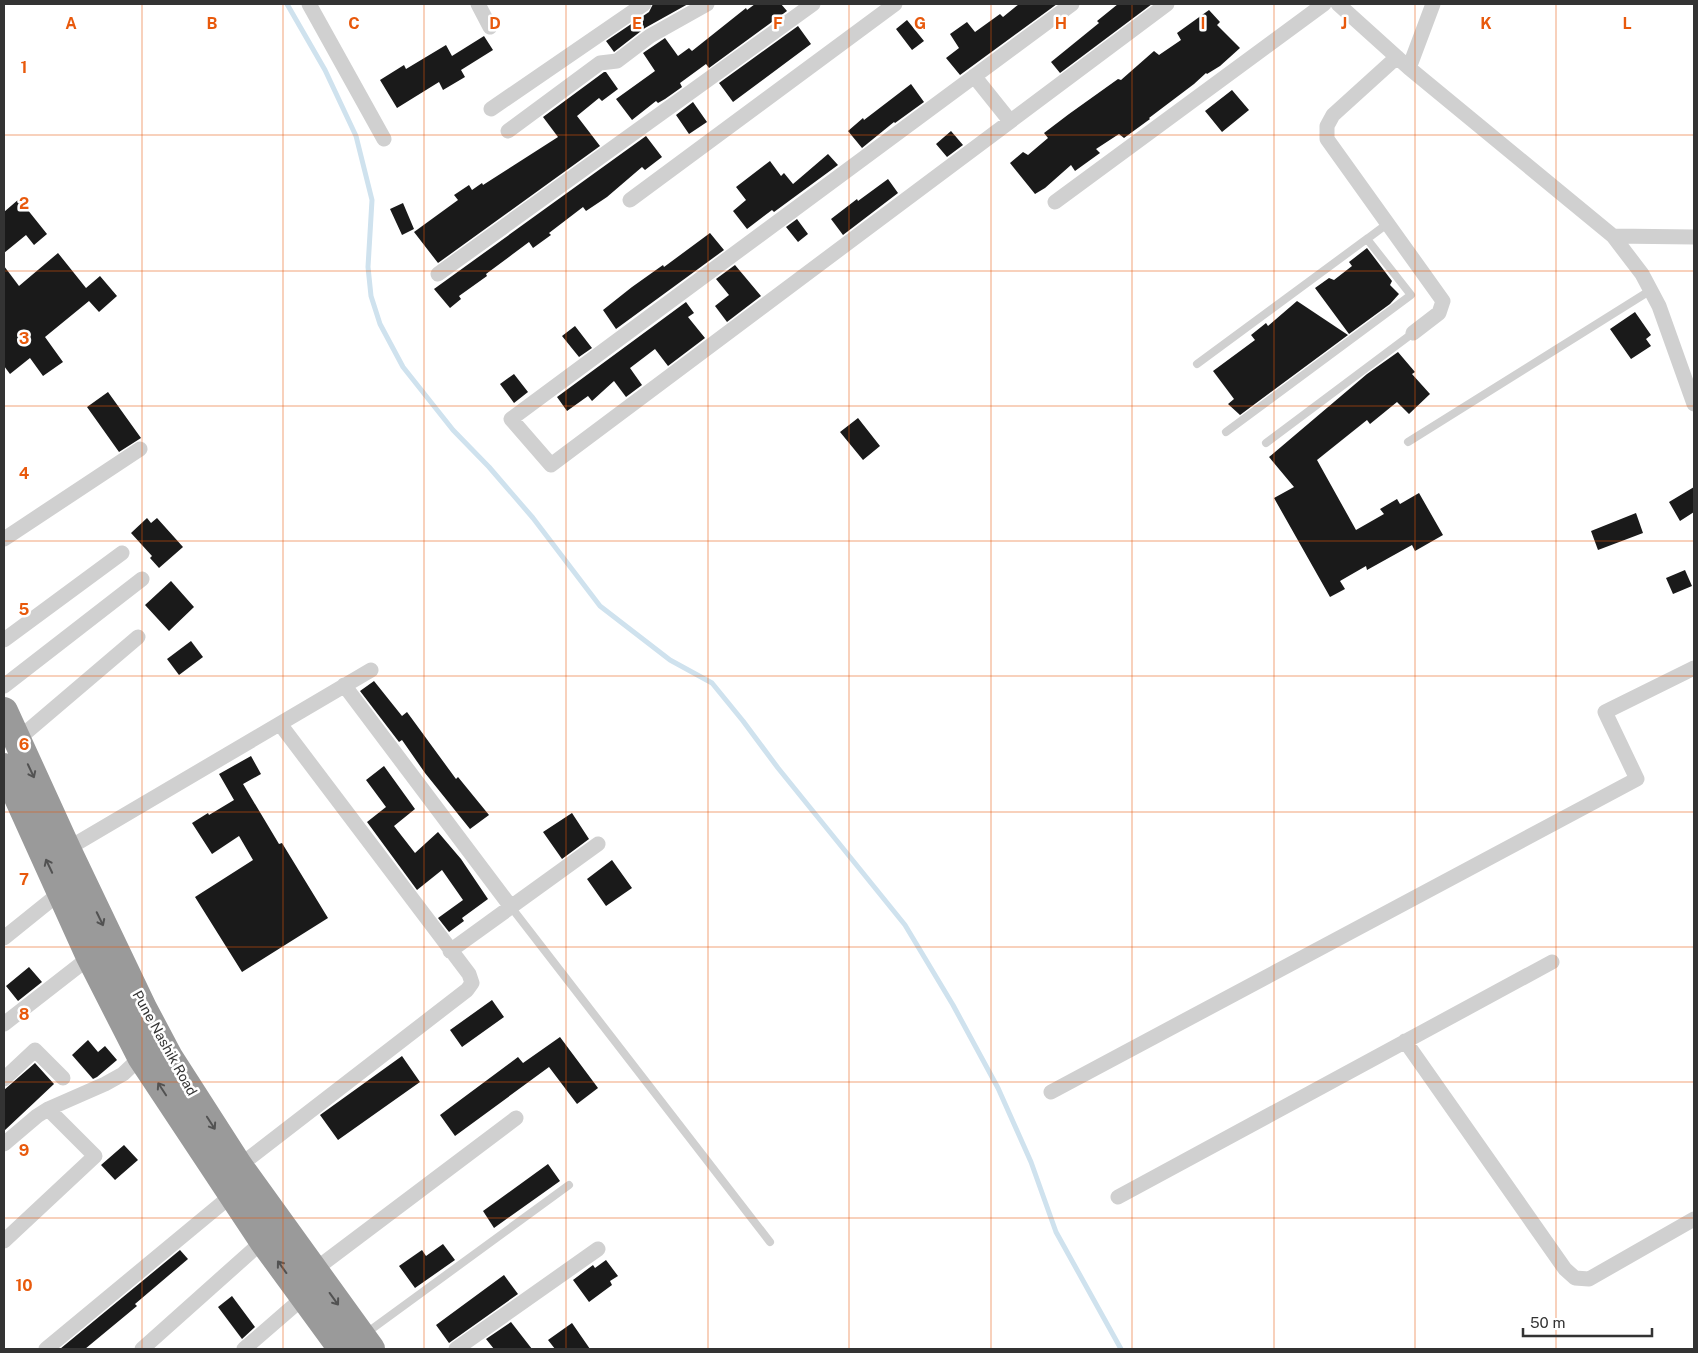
<svg xmlns="http://www.w3.org/2000/svg" width="1698" height="1353" viewBox="0 0 1698 1353" font-family="'Public Sans',sans-serif">
<style>
.lines{fill:none;stroke-linecap:round;stroke-linejoin:round}
.stream{stroke:#cfe2ee;stroke-width:5}
.building{fill:#1a1a1a}
.lane{stroke:#d0d0d0;stroke-width:8}
.street{stroke:#d0d0d0;stroke-width:15}
.highway{stroke:#9a9a9a;stroke-width:28}
.oneway{stroke:#525252}
.grid{fill:none;stroke:#e8590c;stroke-width:1;stroke-opacity:0.55}
.labels{text-anchor:middle;dominant-baseline:central;stroke-width:5;stroke-linejoin:round;paint-order:stroke}
.street-label{font-size:14px;fill:#333;stroke:#fff}
.grid-label{font-size:16px;text-anchor:middle;font-weight:bold;fill:#e8590c;stroke:#fff;stroke-width:5;stroke-linejoin:round;paint-order:stroke}
</style>
<rect width="100%" height="100%" fill="#fff"/>
<g class="lines">
<path class="stream" d="M287 4 325 70 356 136 372 200 368 267 371 296 380 324 403 367 453 430 489 467 533 518 600 606 670 660 712 683 743 721 778 768 905 925 953 1005 998 1088 1031 1162 1056 1232 1121 1349"/>
</g>
<path class="building" d="M653 4H688L645 28 614 52 606 41 649 12Z
M755 4H781L787 11 709 68 706 64 680 83 682 87 665 99 658 103 656 101 632 120 616 99 655 71 643 53 665 38 678 56 689 48 692 51 746 8 747 10Z
M1019 4H1057L960 75 946 58 959 48 950 34 967 22 975 32 1000 14 1003 17Z
M1118 4H1152L1060 73 1051 62 1099 23 1097 21Z
M1209 10 1220 22 1217 25 1240 48 1220 66 1207 74 1206 73 1194 84 1149 118 1150 119 1124 138 1119 134 1096 149 1100 153 1075 171 1071 165 1045 188 1035 194 1010 163 1023 152 1028 155 1048 138 1044 133 1069 114 1118 79 1121 80 1154 51 1159 55 1181 40 1177 33Z
M907 20 924 41 912 50 896 29Z
M798 26 811 44 733 102 719 83Z
M484 36 493 50 461 70 465 77 443 90 439 82 397 108 380 80 404 65 406 69 446 45 452 56Z
M604 72H606L618 89 602 101 599 98 577 116 600 146 438 263 414 232 458 200 454 195 469 185 472 190 482 183 483 185 558 137 543 117Z
M911 84 924 102 895 123 894 122 862 148 848 131 863 118 864 120Z
M1232 90 1249 110 1222 132 1205 111Z
M693 102 707 122 689 134 676 115Z
M951 131 963 145 947 157 936 144Z
M646 136 662 157 645 170 642 167 607 197 586 211 583 207 549 233 551 235 533 248 529 242 486 274 487 276 459 296 461 299 450 308 434 289Z
M828 154 838 165 774 212 772 210 747 229 733 211 746 200 736 187 770 161 781 176 784 173 793 184Z
M888 179 898 193 843 235 831 219 857 199 858 201Z
M19 199 47 234 34 245 26 235 4 253V212Z
M403 203 414 229 402 235 390 209Z
M797 219 808 234 798 242 786 227Z
M710 233 724 250 616 329 603 310 632 287 663 265 664 267Z
M1367 248 1392 281 1390 285 1399 294 1390 304 1349 334 1315 288 1329 278 1334 280 1352 266 1349 262Z
M58 253 86 288 100 276 117 296 99 312 89 301 45 337 63 362 43 376 30 358 10 374 4 366V266L19 286Z
M735 265 761 296 727 322 715 306 729 295 716 279Z
M1297 301 1348 335 1240 415 1228 404 1234 399 1213 371 1255 340 1251 335 1266 323 1268 326Z
M686 302 694 313 688 317 705 338 668 366 655 349 630 368 642 385 626 397 614 381 592 401 588 396 567 411 557 397Z
M1635 312 1651 335 1646 339 1651 346 1631 359 1610 329Z
M575 326 592 348 579 357 562 336Z
M1398 352 1415 372 1412 374 1430 394 1409 414 1397 402 1370 424 1367 420 1317 460 1356 530 1384 514 1380 509 1397 499 1400 504 1419 493 1443 535 1415 551 1412 545 1367 570 1366 566 1340 581 1345 589 1330 597 1274 498 1294 487 1269 457 1367 374Z
M514 374 528 392 514 403 500 384Z
M108 392 141 438 119 452 87 407Z
M858 418 880 446 863 460 840 432Z
M1694 487V512L1680 521 1669 502Z
M1636 513 1643 533 1598 550 1591 531Z
M147 518 151 523 157 518 183 547 159 568 150 558 152 556 131 533Z
M1685 570 1692 586 1673 594 1666 578Z
M171 581 194 607 169 631 145 605Z
M191 641 203 657 179 675 167 659Z
M374 681 402 716 407 712 456 779 458 777 489 815 470 829 425 773 402 740 399 742 360 691Z
M251 756 261 774 243 784 279 844 282 843 328 918 242 972 195 897 253 860 239 836 212 854 192 823 208 813 209 815 234 800 219 774Z
M384 766 415 809 394 826 415 853 438 832 461 859 488 899 462 918 464 921 449 932 438 918 463 900 442 870 417 890 367 822 386 807 366 780Z
M572 813 589 839 562 859 543 832Z
M612 860 632 888 606 906 587 879Z
M29 967 42 982 18 1001 6 986Z
M492 1000 504 1017 462 1047 450 1030Z
M560 1037 598 1088 577 1104 549 1067 455 1136 440 1115 518 1057 523 1063Z
M88 1040 98 1052 105 1046 117 1060 97 1077 93 1079 72 1055Z
M402 1056 420 1082 338 1140 320 1115Z
M35 1063 54 1084 4 1131V1090Z
M124 1145 138 1160 115 1180 101 1165Z
M548 1164 560 1181 494 1228 483 1211Z
M443 1244 455 1260 415 1288 399 1266 422 1250 426 1256Z
M180 1250 188 1259 135 1304 137 1306 85 1349H60Z
M606 1260 618 1276 610 1281 612 1285 589 1302 573 1280 593 1265 595 1268Z
M504 1275 518 1294 449 1343 436 1325Z
M232 1296 255 1327 242 1339 218 1307Z
M511 1322 532 1349H494L486 1339Z
M572 1323 590 1349H555L548 1340Z"/>
<g class="lines">
<path class="lane" d="M1197 364 1368 238
M1226 432 1411 295 1367 239 1387 224
M1408 442 1651 290
M1266 443 1413 333
M511 907 770 1242
M365 1334 569 1185"/>
<path class="street" d="M309 4 384 139
M478 4 490 27
M1072 4 511 419 551 465 1167 4
M1338 4 1409 68 1613 236 1642 274 1659 306 1694 404
M1397 57 1333 115 1327 126V139L1443 301 1439 313 1413 333
M1409 68 1433 4
M974 76 1010 121
M491 109 644 4
M508 131 600 63 617 61 650 36 707 4
M630 200 895 4
M1055 202 1324 4
M1613 236 1694 237
M438 274 813 4
M4 539 140 449
M4 640 122 553
M344 685 511 907
M4 686 142 579
M17 740 138 637
M67 849 371 670
M4 938 61 892
M450 951 598 844
M4 1024 90 957
M1405 1041 1565 1269 1575 1278 1589 1279 1694 1219
M4 1079 35 1050 63 1078
M1051 1092 1637 779 1605 712 1694 668
M4 1144 37 1116 48 1109 105 1084 123 1074 141 1057
M239 1166 467 990 472 983 469 974 280 724
M1118 1197 1552 962
M4 1241 95 1156 48 1109
M313 1271 516 1118
M46 1349 232 1195
M142 1349 263 1241
M244 1349 304 1297
M456 1349 598 1249"/>
<path class="highway" d="M4 711 67 849 143 1008 169 1057 239 1166 371 1349
M4 767 90 957 141 1057 263 1241 342 1349"/>
</g>
<defs><path id="oneway-shaft" d="M-6 0H5M1.5-3L5.5 0L1.5 3" fill="none" stroke-width="1.6" stroke-linecap="round" stroke-linejoin="round" transform="scale(1.25)"/></defs>
<g class="oneway">
<use href="#oneway-shaft" transform="translate(31 771) rotate(65)"/>
<use href="#oneway-shaft" transform="translate(49 866) rotate(-115)"/>
<use href="#oneway-shaft" transform="translate(100 919) rotate(64)"/>
<use href="#oneway-shaft" transform="translate(162 1089) rotate(-123)"/>
<use href="#oneway-shaft" transform="translate(211 1123) rotate(57)"/>
<use href="#oneway-shaft" transform="translate(282 1267) rotate(-126)"/>
<use href="#oneway-shaft" transform="translate(334 1299) rotate(54)"/>
</g>
<path class="grid" d="M142 4V1349M283 4V1349M424 4V1349M566 4V1349M708 4V1349M849 4V1349M991 4V1349M1132 4V1349M1274 4V1349M1415 4V1349M1556 4V1349M4 135H1694M4 271H1694M4 406H1694M4 541H1694M4 676H1694M4 812H1694M4 947H1694M4 1082H1694M4 1218H1694"/>
<g class="labels">
<g class="street-label">
<text transform="translate(165 1043) rotate(61)">Pune Nashik Road</text>
</g>
</g>
<g class="grid-label">
<text x="71" y="29">A</text>
<text x="212" y="29">B</text>
<text x="354" y="29">C</text>
<text x="495" y="29">D</text>
<text x="637" y="29">E</text>
<text x="778" y="29">F</text>
<text x="920" y="29">G</text>
<text x="1061" y="29">H</text>
<text x="1203" y="29">I</text>
<text x="1344" y="29">J</text>
<text x="1486" y="29">K</text>
<text x="1627" y="29">L</text>
<text x="24" y="73">1</text>
<text x="24" y="209">2</text>
<text x="24" y="344">3</text>
<text x="24" y="479">4</text>
<text x="24" y="615">5</text>
<text x="24" y="750">6</text>
<text x="24" y="885">7</text>
<text x="24" y="1020">8</text>
<text x="24" y="1156">9</text>
<text x="24" y="1291">10</text>
</g>
<rect width="1698" height="1353" fill="none" stroke="#333333" stroke-width="10"/>
<path d="M1523 1328v8h129v-8" fill="none" stroke="#333333" stroke-width="2.5"/>
<text x="1530" y="1328" font-size="15" fill="#333333" stroke="#ffffff" stroke-width="4" paint-order="stroke">50 m</text>
</svg>
